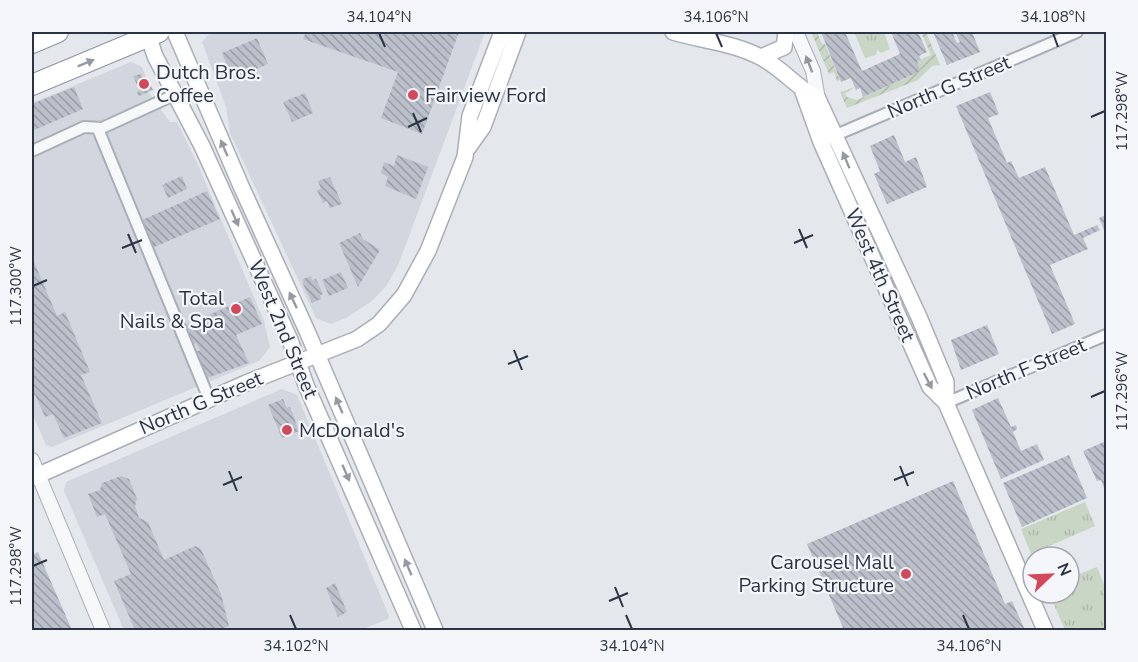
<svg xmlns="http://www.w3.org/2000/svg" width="1138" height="662" viewBox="0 0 1138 662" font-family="'Nunito Sans',sans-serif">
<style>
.built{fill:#d2d6de}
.grass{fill:url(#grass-tufts)}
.garden{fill:url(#garden-furrows)}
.building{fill:url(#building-back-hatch)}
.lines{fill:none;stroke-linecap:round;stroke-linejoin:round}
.minor-casing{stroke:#a9aeb7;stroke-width:14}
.tertiary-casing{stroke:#a9aeb7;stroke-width:16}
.secondary-casing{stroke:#a9aeb7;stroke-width:18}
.motorway-casing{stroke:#8b94a3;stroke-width:22}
.minor{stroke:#f7f8fa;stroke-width:10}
.tertiary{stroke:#f7f8fa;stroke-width:14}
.secondary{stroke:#fff;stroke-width:15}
.motorway{stroke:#fff;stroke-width:20}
.oneway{fill:#959aa2}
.oneway2{fill:#9196a0}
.ticks{fill:none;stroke:#2b3445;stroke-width:2}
.poi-dot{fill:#d1495b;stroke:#f4f6f9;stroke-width:2}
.labels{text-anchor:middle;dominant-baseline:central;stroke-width:4.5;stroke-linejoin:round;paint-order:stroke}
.poi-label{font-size:20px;fill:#2b3445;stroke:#f4f6f9;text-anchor:start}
.street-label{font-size:20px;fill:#2b3445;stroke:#f4f6f9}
.neatline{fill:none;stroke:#2b3445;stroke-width:2}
.ticks-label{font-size:15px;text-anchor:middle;fill:#2b3445}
</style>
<defs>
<pattern id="grass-tufts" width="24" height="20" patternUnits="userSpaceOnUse" patternTransform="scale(1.5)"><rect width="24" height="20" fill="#c9d6c5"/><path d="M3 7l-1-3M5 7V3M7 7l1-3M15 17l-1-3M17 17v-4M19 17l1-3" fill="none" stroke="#adb8ab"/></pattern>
<pattern id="garden-furrows" width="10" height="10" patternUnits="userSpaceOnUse" patternTransform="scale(1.5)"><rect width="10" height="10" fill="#c9d6c5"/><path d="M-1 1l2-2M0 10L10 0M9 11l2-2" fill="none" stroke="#adb8ab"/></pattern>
<pattern id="building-back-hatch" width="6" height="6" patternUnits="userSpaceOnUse" patternTransform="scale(1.5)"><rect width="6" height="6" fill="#bbc0ca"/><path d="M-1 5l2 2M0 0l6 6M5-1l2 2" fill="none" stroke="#989da6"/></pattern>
</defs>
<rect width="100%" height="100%" fill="#e4e7ec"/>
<path class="built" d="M211 32H485L399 263 387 285 372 301 346 318 331 324 316 318 230 133 226 107 202 42Z
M131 62 142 67 148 82 147 90 170 122H177L199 167 264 321 270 347 259 361 52 447 46 445 32 413V103Z
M282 389 297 395 389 616 388 619 360 630H124L64 491 66 482Z"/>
<path class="grass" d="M854 32H884L890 49 881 53 877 49 876 55 865 58Z
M1085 502 1095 526 1031 554 1021 529Z
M1097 567 1106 589V628L1065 630 1049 593H1069V578Z"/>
<path class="garden" d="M811 32H817L822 44H825L840 80 837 81 834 72 829 74Z
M921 32H926L940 65 932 66 918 80 847 108 840 92 855 87 845 94 847 97 857 100 921 71 917 61 931 55Z"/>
<path class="building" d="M306 32H459L422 134 381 118 398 72 303 39Z
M821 32H845L862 71 900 54 891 32H918L927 52 919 56 921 60 917 61 921 71 863 97 860 88 856 90 851 78 841 82Z
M933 32H952L957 43 960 42 955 32H972L980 52 947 65Z
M257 38 268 64 235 78 233 72 230 73 222 53Z
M141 74 144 79 147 78 153 90 139 96 137 92 140 91 133 76Z
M74 87 83 109 32 131V104Z
M990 92 999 114 988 118 1007 163 1011 161 1019 178 1045 167 1074 235 1097 225 1100 230 1083 238 1088 249 1050 265 1075 324 1052 334 956 106Z
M305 93 313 113 292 122 283 102Z
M894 135 905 162 916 157 927 187 887 204 874 174 880 171 870 146Z
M397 155 428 167 416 199 385 186 388 177 381 173 384 162 394 166Z
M182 176 187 189 168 198 162 185Z
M330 177 342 204 330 208 327 201 323 203 317 190 321 189 318 181Z
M207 191 220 219 152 248 140 221Z
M1106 215V235L1099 218Z
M360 233 363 239 380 250 358 287 339 243Z
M32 257 57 316 65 312 90 372 81 375 102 423 64 438 53 414 45 417 35 395 32 396Z
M341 272 348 288 329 296 322 280Z
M311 276 312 280 316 279 323 294 320 295 321 299 312 303 303 284V279Z
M250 297 262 324 236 335 249 363 207 378 196 352 200 350 196 343 191 345 183 326Z
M987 325 999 354 961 370 951 340Z
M998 398 1011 427 1016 425 1017 429 1013 432 1021 451 1037 444 1044 460 1001 479 972 410Z
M283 399 287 408 290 407 299 431 282 438 268 405Z
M1106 441V493L1101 480 1097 481 1083 451Z
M1069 455 1087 498 1022 527 1003 483Z
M121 476 129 479 137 499 135 506 139 518 148 522 164 560 195 546 201 549 221 594 229 626 219 630H135L114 581 131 574 105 514 97 517 88 494 100 490 102 483Z
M953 481 1005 604 1012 601 1025 630H844L807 544Z
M38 552 72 630H32V555Z
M335 583 347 612 338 617 326 588Z"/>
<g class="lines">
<g class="minor-casing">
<path id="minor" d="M98 129 209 399
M829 138 1077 32
M32 151 84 127 102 128 174 95
M946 403 1106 335"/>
</g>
<g class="tertiary-casing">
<path id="tertiary" d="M796 32 813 71 818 99
M32 460 103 630"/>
</g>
<g class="secondary-casing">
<path id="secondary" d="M147 32 155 56 202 146 290 340 306 385 413 630
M175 32 241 186 307 331 435 630
M673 32C703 41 735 43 762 58 783 69 797 88 818 99L919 317 946 382V403
M761 57 784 47 786 32
M803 92 821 142 930 387 946 403 1045 630
M468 148 483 127 518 32
M32 478 246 383 357 339 379 324 404 295 428 251 465 157 470 116 502 32"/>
</g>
<g class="motorway-casing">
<path id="motorway" d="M32 43 58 32
M32 85 159 32"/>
</g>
<use href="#minor" class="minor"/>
<use href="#tertiary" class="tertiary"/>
<use href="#secondary" class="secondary"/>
<use href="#motorway" class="motorway"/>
</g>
<defs><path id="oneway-solid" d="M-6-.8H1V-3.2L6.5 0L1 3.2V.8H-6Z" transform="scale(1.5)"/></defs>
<g class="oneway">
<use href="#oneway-solid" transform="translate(86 63) rotate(-22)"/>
<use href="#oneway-solid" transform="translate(224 148) rotate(-113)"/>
<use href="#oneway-solid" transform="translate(846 160) rotate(-113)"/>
<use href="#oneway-solid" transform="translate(235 218) rotate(66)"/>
<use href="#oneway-solid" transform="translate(293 300) rotate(-115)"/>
<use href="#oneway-solid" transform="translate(928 381) rotate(62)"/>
<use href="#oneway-solid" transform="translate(339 405) rotate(-113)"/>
<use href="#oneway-solid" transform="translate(346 473) rotate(66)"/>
<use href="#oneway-solid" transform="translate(408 567) rotate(-113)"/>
</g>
<use class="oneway2" href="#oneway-solid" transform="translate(809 64) rotate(-111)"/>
<path class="ticks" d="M379 33 385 47M716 33 722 47M1053 33 1058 47M413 113 421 132M1091 117 1105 111M408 127 427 118M799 229 807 248M128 234 136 253M794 243 813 235M122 248 142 240M33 286 47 280M514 350 522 370M508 364 528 356M1091 397 1105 391M900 466 908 486M229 471 237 491M894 480 914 472M223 485 242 477M33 566 47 560M615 587 623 607M609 601 628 593M290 615 296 629M626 615 632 629M963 615 969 629"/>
<g class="poi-dot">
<circle cx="144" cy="84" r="6"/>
<circle cx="413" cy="95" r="6"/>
<circle cx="236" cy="309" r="6"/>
<circle cx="287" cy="430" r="6"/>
<circle cx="906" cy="574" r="6"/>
</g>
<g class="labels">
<g class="poi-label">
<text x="156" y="72">Dutch Bros.<tspan x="156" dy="23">Coffee</tspan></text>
<text x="425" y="95">Fairview Ford</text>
<text x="224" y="298" text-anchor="end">Total<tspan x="224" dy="23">Nails &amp; Spa</tspan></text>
<text x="299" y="430">McDonald's</text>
<text x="894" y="562" text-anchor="end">Carousel Mall<tspan x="894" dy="23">Parking Structure</tspan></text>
</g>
<g class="street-label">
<text transform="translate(949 87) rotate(-23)">North G Street</text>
<text transform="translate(880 275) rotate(66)">West 4th Street</text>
<text transform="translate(283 329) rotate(67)">West 2nd Street</text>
<text transform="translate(1026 369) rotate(-23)">North F Street</text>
<text transform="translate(201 403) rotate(-23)">North G Street</text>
</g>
</g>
<rect width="1138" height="662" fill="none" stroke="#f4f6f9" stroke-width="66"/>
<g transform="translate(1051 575) rotate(67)"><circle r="28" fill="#f4f6f9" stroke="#a4a8b1" stroke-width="1.5"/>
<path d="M0-4.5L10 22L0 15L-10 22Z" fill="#d1495b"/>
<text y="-9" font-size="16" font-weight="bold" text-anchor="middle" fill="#2b3445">N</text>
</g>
<rect x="33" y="33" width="1072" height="596" class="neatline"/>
<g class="ticks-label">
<text x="379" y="22">34.104°N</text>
<text x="716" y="22">34.106°N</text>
<text x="1053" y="22">34.108°N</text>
<text transform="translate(1122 111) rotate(-90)" y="5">117.298°W</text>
<text transform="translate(16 286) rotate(-90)" y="5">117.300°W</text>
<text transform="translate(1122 391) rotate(-90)" y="5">117.296°W</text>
<text transform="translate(16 566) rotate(-90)" y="5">117.298°W</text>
<text x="296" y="651">34.102°N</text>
<text x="632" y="651">34.104°N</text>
<text x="969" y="651">34.106°N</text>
</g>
</svg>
